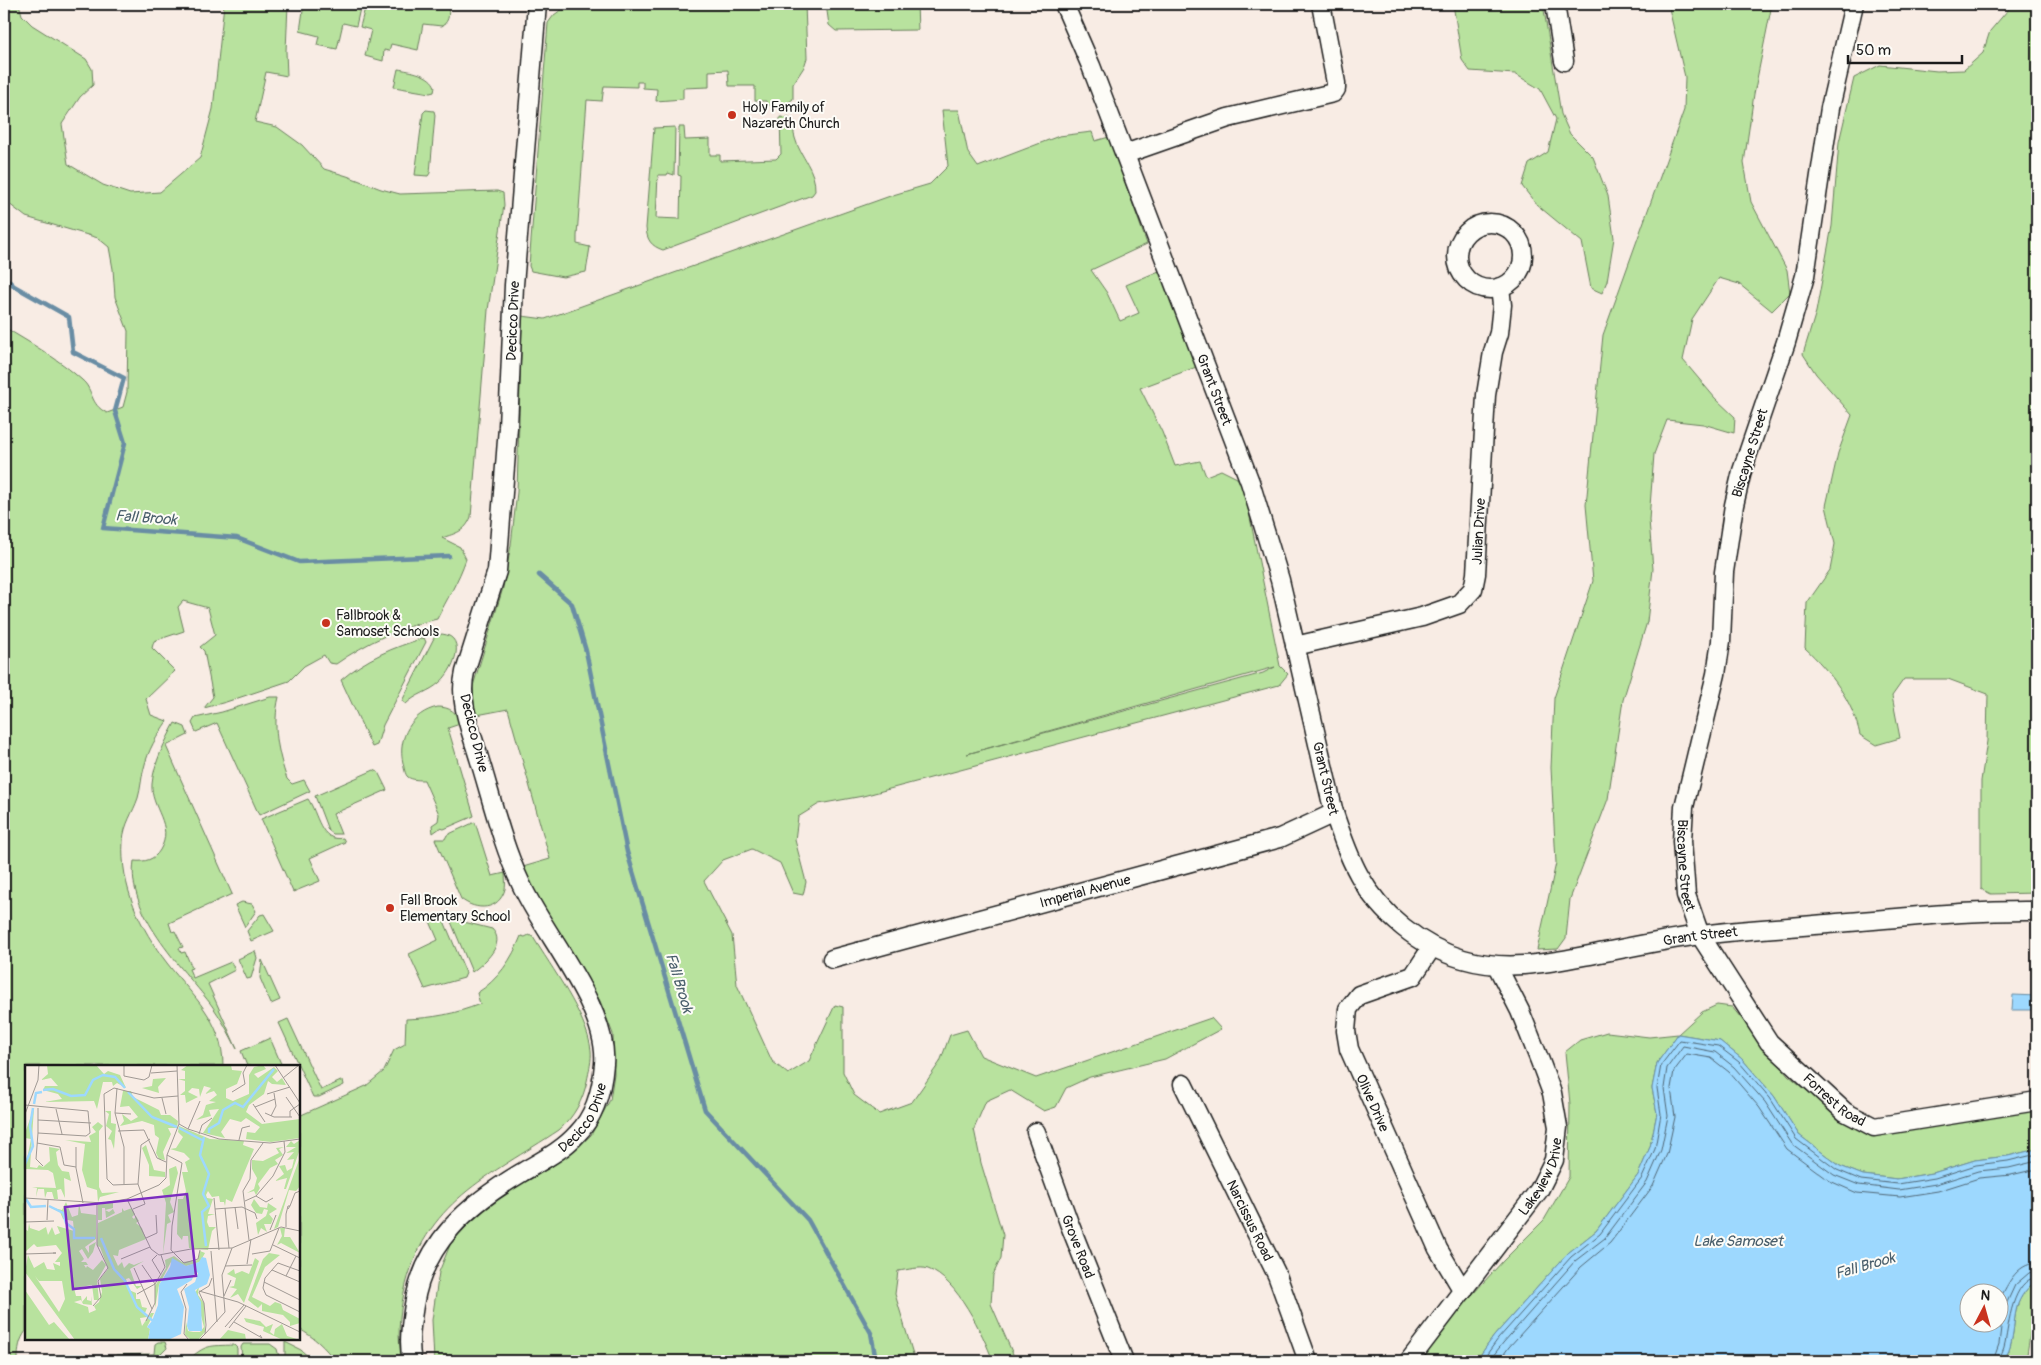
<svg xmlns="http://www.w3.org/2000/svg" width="2041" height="1365" viewBox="0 0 2041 1365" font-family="Pangolin,sans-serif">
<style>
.green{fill:#b8e29e;stroke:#6a7f5d;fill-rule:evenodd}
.water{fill:#9dd8fe;stroke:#698da4;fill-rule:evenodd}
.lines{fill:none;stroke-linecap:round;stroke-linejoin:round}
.shore{stroke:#506776;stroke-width:1}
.stream{stroke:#698da4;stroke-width:4.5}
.street-casing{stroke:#1c1c1c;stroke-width:21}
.street{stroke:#fdfcf7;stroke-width:18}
.poi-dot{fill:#c8321e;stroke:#fdfcf7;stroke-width:2}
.labels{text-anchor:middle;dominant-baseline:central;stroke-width:4;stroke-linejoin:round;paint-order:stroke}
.poi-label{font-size:14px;fill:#1c1c1c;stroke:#fdfcf7;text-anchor:start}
.street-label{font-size:14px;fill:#1c1c1c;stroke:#fdfcf7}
.water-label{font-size:15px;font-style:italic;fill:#495e6b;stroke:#fdfcf7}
.inset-river{fill:none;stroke:#9dd8fe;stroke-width:2.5}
.inset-road{fill:none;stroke:#a09994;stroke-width:1}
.view{fill:#7b2cbf;fill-opacity:0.15;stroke:#7b2cbf;stroke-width:2.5}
.inset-edge{fill:none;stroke:#1c1c1c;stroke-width:2.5}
</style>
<rect width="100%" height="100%" fill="#f8ece4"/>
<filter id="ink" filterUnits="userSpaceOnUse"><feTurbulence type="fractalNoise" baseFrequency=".02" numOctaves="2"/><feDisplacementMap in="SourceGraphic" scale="10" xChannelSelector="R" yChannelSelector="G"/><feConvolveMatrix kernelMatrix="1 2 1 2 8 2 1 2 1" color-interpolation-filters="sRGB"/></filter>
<g filter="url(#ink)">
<path class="green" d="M4 4H19L22 15 32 25 86 59 92 69 93 85 80 97 62 124 68 164 103 185 130 194 160 192 200 158 213 109 224 4H288L286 51 287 76 266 72 255 122 277 127 302 145 324 169 347 176 381 189 400 194 497 191 503 193 504 205 488 310 471 517C465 532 456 533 442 538L460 547 466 559C459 580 447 599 437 619 400 627 367 642 336 664L329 663 324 655 304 666 289 681 226 702 204 708 213 697 204 651 200 647 215 635 208 608 183 601 178 607 184 631 154 641 152 648 175 671 146 699 151 715 167 721C157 736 148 750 144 768 141 778 141 788 138 798 133 813 124 824 123 841 120 886 140 928 167 963 193 997 223 1020 223 1066H26V1331C19 1340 18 1349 18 1361H4V327C30 343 59 359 82 380 94 390 89 404 107 413L123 407 127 392 128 331 115 297 113 269 109 247 98 238 26 217 4 200Z
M304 4H361L356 26 343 23 337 49 317 45 319 36 300 31Z
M366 4H446C450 11 450 21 442 26L423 24 418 50 391 44 389 51 384 50 383 61 365 56 371 30 360 27Z
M651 4H805L807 58 804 67 793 84V99L785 105H767L766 101H755V86H729L728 70 709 71V87L683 88V99L656 101 657 89 643 88V82H637V87L604 86 602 101 587 100 577 236V244L590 247 586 272 563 277 531 271 529 266 548 23 554 15 561 10Z
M826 4H917L918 30 836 31 829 25Z
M1453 4H1543L1561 114 1570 134 1593 157 1608 196 1614 238 1607 281 1602 293 1591 288 1582 242 1536 204 1522 186 1529 164 1548 152 1556 119 1540 89 1515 74 1470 71 1462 60Z
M1668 4H1772L1754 94 1744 163 1751 202 1787 270 1790 293 1772 311 1739 284 1719 278 1692 319 1683 360 1715 398 1735 417 1734 433 1703 424 1667 420 1654 454 1649 520 1653 569 1647 622 1623 700 1608 799 1570 899 1566 938 1558 949 1537 950 1556 863 1551 768 1554 698 1593 581 1586 505 1603 335 1684 110 1685 77Z
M2013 4H2037V893L1991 894 1981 889V781L1987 741 1988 694 1948 679H1904L1892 696 1900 738 1876 745 1860 735C1853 701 1830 671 1805 648L1807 603 1830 570 1835 544 1826 506 1838 453 1852 415 1816 374 1803 354 1816 312 1832 226 1839 142 1854 78 1880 65 1937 71 1964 70 1983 53 1990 31Z
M398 69C410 71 431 74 435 87L434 92 430 93 394 87Z
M426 110 434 111 435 115 430 173 428 176 415 175 423 113Z
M942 110H959L968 153 978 167 1059 136 1092 132 1095 141 1109 137 1147 244 1091 270 1107 293 1120 321 1139 313 1126 285 1159 271 1199 366 1140 388 1162 432 1175 466 1200 461 1206 476 1221 470 1237 478 1244 488 1280 666 1288 674 1279 685 863 796 819 804 798 817 795 840 806 882 803 895 793 893 780 863 752 849 723 860 704 881 732 935 737 985 772 1061 788 1074 809 1061 835 1005 843 1007V1072L854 1095 879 1114 912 1102 940 1062 950 1035 967 1030 981 1056 1036 1078 1211 1018 1221 1029 1165 1059 1090 1077 1066 1088 1056 1107 1044 1111 1010 1090 986 1101 974 1129 981 1163 1003 1235 1001 1258 993 1275 991 1304 1016 1361H993C983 1334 957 1279 928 1269 920 1266 907 1270 898 1271L895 1294 915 1361H434L432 1320 439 1272 450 1245 477 1214 505 1193 548 1169 574 1151 591 1135 610 1100 614 1074 613 1034 600 1001 522 871 523 867 550 859 508 709 477 715 474 705 473 686 503 588 511 545 517 492 522 316 545 319 893 195 930 184 948 166ZM1275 667 1263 673 967 754Z
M780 117 789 118 794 122C794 127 793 133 795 138 800 157 816 169 815 191L812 195 663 250C651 246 647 240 646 228L654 128 675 127 674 175 668 173 667 175H658L656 218 680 219 681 176 678 175 679 127H684L685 140 710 139V155H720V161L776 159 781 154Z
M442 634C469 637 452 673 439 683 429 692 416 694 406 704L402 701 435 636Z
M424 638 426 642 383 725 377 745 372 747 341 680C365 659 394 647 424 638Z
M270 697H279C272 725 278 753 287 779L292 784 304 780 310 791 259 815 217 723 196 732 192 723 195 718 222 712Z
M438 707C449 707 458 712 460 724L448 728 474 816 444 829 440 828 433 833 432 825 438 821 439 814 424 780C420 780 412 780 408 777 405 775 404 767 403 763 397 738 412 712 438 707Z
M175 723 185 727 188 735 166 746 232 894 169 923 172 932 175 931 183 947 179 948 181 953 185 952 192 968 189 969 193 978 231 962 235 970 208 984 237 1049C229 1033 221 1018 210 1003 181 966 126 913 134 861 145 862 154 860 160 850 175 825 150 808 152 784 154 762 165 742 175 723Z
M374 770 378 772 387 790 333 814 341 834H333L328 830 315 796Z
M308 799C318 813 320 843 343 838L345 842 310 858 320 881 293 892 261 819Z
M475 822 492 876 505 873C505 878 506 884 505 889 499 911 476 911 461 899L435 839H445L447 835Z
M242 902 252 904 256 911 245 927 235 905Z
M451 913 464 922 492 929C507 944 484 963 472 972L449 917Z
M264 914 274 931 251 941 247 931 260 915Z
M441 914 466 973 464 978 425 989 409 954 438 940 429 919Z
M529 935 533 937C551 967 587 1015 591 1050 592 1060 589 1071 587 1081 583 1100 574 1117 559 1130 489 1177 424 1201 404 1293 399 1316 397 1338 402 1361H335C325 1347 314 1337 299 1329V1116L366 1086 384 1071 394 1050 405 1044 406 1019C433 1018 455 1014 480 1004L477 993C498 980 512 959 521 936L525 937Z
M255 951 257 958 251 978 247 979 238 959Z
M262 960 280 1000 271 1004 260 978Z
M1717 1005 1732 1007 1788 1075 1840 1118 1866 1131 2037 1109V1149L2008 1156 1975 1160 1933 1173 1897 1179 1863 1175 1840 1166 1799 1135 1774 1096 1742 1059 1720 1041 1678 1034 1657 1063 1652 1088 1657 1113 1650 1147 1638 1175 1596 1231 1568 1253 1494 1336 1476 1361H1417L1451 1318 1503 1261 1544 1220 1569 1177 1570 1104 1565 1052 1580 1040 1607 1032 1649 1037 1678 1034 1702 1012Z
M288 1019 321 1090 343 1080 344 1085 319 1097H313L279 1023Z
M270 1038 282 1066H247L241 1051Z
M2037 1280V1303L2034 1308 2026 1361H2003C2005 1357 2009 1352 2010 1347 2018 1318 2009 1302 2037 1280Z
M158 1342H165L167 1348 154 1361H114L115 1356 117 1355 154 1354 155 1344Z
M285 1342 301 1350 313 1361H285Z
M243 1344H270L277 1349 280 1361H246V1359H242L241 1347Z
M234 1345 237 1348V1359L235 1361H187C206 1344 209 1346 234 1345Z"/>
<path class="water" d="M2013 995 2037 996V1010H2012Z
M1678 1034 1720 1041 1742 1059 1774 1096 1799 1135 1840 1166 1863 1175 1897 1179 1933 1173 1975 1160 2008 1156 2037 1149V1280C2009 1302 2018 1318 2010 1347 2009 1352 2005 1357 2003 1361H1476L1494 1336 1568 1253 1596 1231 1638 1175 1650 1147 1657 1113 1652 1088 1657 1063ZM1968 1292H1998V1322H1968Z"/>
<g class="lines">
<path class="shore" d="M1998 1303C2007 1286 2015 1264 2037 1263
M1482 1361 1498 1339 1571 1257 1600 1234 1642 1178 1655 1149 1661 1114 1657 1088 1661 1065 1680 1040 1718 1046 1739 1062 1770 1098 1796 1139 1837 1170 1861 1180 1898 1184 1935 1178 1976 1165 2008 1161 2037 1154
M1489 1361 1503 1343 1575 1261 1605 1238 1647 1182 1661 1150 1668 1116 1664 1088 1667 1068 1683 1046 1715 1052 1734 1067 1765 1102 1792 1144 1834 1175 1859 1185 1899 1190 1936 1184 1978 1171 2009 1168 2037 1161
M1499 1361 1509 1347 1581 1267 1610 1243 1653 1186 1667 1154 1675 1117 1671 1088 1674 1071 1687 1054 1711 1058 1729 1072 1759 1107 1787 1149 1830 1181 1857 1193 1900 1197 1938 1191 1979 1178 2011 1175 2037 1169
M1993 1361 1999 1344 2003 1311 2015 1285 2029 1273 2037 1270
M1999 1361C2000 1355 2004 1350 2005 1343 2009 1324 2012 1280 2037 1277"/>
<path class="stream" d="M4 276 14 286 69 317 73 352 124 378 115 411 125 443 103 528 237 538 299 562 449 556
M539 575 572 604 586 651 627 852 705 1110 808 1220 871 1333 876 1361"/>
<g class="street-casing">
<g id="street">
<path id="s1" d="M1064 4 1091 66 1250 482 1280 580 1334 813C1341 834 1348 855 1359 875 1380 914 1421 947 1463 959 1504 971 1543 964 1584 956 1622 949 1661 940 1700 935 1749 929 1799 927 1849 922 1911 917 1975 910 2037 911"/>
<path d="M1555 4 1564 61"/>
<path id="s2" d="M1854 4 1830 108 1805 276 1786 342 1742 471 1734 505 1724 572 1721 641 1716 674 1684 807 1682 841 1686 895 1700 935 1769 1042 1845 1112 1874 1127 2037 1101"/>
<path d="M1125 154 1228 118 1333 93 1336 89V83L1321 4"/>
<circle cx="1490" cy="256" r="33"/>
<path id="s3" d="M1295 646 1422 617 1459 604 1473 589 1476 574 1486 395 1493 352 1499 333 1502 305 1500 287"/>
<path id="s4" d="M1432 947 1413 976 1359 995 1348 1009 1346 1031 1349 1049 1438 1249 1463 1291"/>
<path id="s5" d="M832 959 1280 838 1334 813"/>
<path id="s6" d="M1183 1084 1277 1275 1308 1361"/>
<path id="s7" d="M1036 1132 1069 1223 1124 1361"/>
<path id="s8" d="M412 1361C408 1343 411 1324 414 1305 424 1242 469 1204 521 1173 541 1161 562 1151 577 1134 595 1116 602 1089 604 1064 609 1008 544 935 521 884 502 844 492 800 479 758 471 731 458 701 465 672L497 571 508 427 514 285 537 4"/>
<path id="s9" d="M1409 1361 1539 1190 1554 1160 1558 1127 1552 1093 1540 1061 1520 1011 1497 966"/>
</g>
</g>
<use href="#street" class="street"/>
</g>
</g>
<g class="poi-dot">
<circle cx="732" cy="115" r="5"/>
<circle cx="326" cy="623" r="5"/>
<circle cx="390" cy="908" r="5"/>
</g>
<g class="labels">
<g class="poi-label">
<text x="742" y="107">Holy Family of<tspan x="742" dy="16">Nazareth Church</tspan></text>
<text x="336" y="615">Fallbrook &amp;<tspan x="336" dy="16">Samoset Schools</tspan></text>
<text x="400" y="900">Fall Brook<tspan x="400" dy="16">Elementary School</tspan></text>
</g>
<g class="street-label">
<text stroke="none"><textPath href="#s8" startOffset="1156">Decicco Drive</textPath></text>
<text stroke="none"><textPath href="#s1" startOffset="414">Grant Street</textPath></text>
<text transform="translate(1750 453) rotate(-73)">Biscayne Street</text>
<text stroke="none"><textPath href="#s3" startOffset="248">Julian Drive</textPath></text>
<text transform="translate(474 733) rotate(76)">Decicco Drive</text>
<text stroke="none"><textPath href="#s1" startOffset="819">Grant Street</textPath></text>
<text stroke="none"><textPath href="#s2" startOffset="882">Biscayne Street</textPath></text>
<text stroke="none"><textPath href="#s5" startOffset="262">Imperial Avenue</textPath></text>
<text stroke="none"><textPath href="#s1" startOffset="1299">Grant Street</textPath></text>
<text stroke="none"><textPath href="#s2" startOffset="1169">Forrest Road</textPath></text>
<text stroke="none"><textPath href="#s4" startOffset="209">Olive Drive</textPath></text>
<text stroke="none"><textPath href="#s8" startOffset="318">Decicco Drive</textPath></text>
<text stroke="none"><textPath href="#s9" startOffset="228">Lakeview Drive</textPath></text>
<text stroke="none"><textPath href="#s6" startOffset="152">Narcissus Road</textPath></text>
<text stroke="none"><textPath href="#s7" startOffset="122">Grove Road</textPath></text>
</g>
<g class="water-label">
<text transform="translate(146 518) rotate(4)">Fall Brook</text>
<text transform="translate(679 983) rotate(73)">Fall Brook</text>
<text x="1738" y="1241">Lake Samoset</text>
<text transform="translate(1865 1266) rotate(-16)">Fall Brook</text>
</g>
</g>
<g transform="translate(25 1065)">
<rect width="275" height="275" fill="#f8ece4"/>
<path d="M22 0H71L79 9 83 6 95 10 101 23 92 18 88 21 87 17H78L72 44 69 36 19 37 37 34 33 29 18 25 20 21H33L26 13 16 15 23 9ZM163 0H206L207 5 217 6 212 19 201 24V33L208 36 224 29V10L229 2 238 0 241 4 229 9 233 13 249 2 253 6 247 12 252 17 257 13 261 20 247 19 243 16 239 29 224 40 221 47 237 59 275 54V73L246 77 221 74 222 67 230 68 235 62 221 53 216 57 205 54 196 67 200 73 178 68 194 44 184 45 186 51 171 55 178 50 181 40 191 37 184 36 192 30 189 26 180 29 186 23 179 21 175 32 174 24 167 23 163 27 173 32 161 38 160 30H155L160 26V16L153 14H160V6L156 5ZM141 13 133 22 134 28 117 23 127 21 128 14ZM98 26H106L108 32 134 45 136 50H145L153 56 152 63H143L146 69 138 87 140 95 134 94 131 88 134 73 130 70 129 60 117 56 95 61 99 56 97 49 106 56 113 52 104 41 95 42ZM9 43 5 102 12 103 14 100 18 102 25 96 24 82 35 84 31 87 33 100 37 106 44 107 46 116 39 113 40 133 36 124 32 125 33 134H29L27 127H22L20 133 19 124H13L11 132 12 123 7 122 31 123 28 108 23 105 0 104 6 74 0 73V68ZM80 46H86V58L91 59 89 84 86 75 83 74 87 66 81 61 84 49ZM73 57 78 61 74 66V122L77 128 94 127 75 132 73 137 72 125 62 122 57 105 60 79 40 75 66 77 64 71 71 67 67 62ZM154 61 185 74 219 76 218 80 229 84 207 137 201 134 200 141 199 137H195L194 131 187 132 183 126 181 130 182 133 188 134 183 149H190L183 151 182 157 184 162H191L187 166 183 185 164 183 163 171H158L157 175 152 169 153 134H158L161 126 157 107H163L160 97 165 94 159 88 145 84 151 83 158 72 153 67ZM275 75V84L261 124H259L262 113 250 116 259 109 254 101 260 100 262 106 267 103 269 94 262 95 269 87 261 88 271 82H261L266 76 269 79ZM121 80 129 105 140 107V112L124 111V100L117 83ZM259 82 254 84 258 90 250 95 253 99 245 103 233 119 235 123 231 130 229 126 222 128 229 124 232 113 227 104V95L238 96 254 88 251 83ZM275 92V121L271 126 264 125 253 162 249 164ZM151 101 153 108 145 137 149 147 143 150 146 157 142 159 138 189 141 138 137 125 145 120 144 104ZM229 134 235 142 242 143 243 138 252 144 244 149 248 154 246 159H239L242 167 236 163 233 170 231 158 241 151 243 145 239 144 237 149 231 148 226 140ZM41 137 47 152 53 150 54 138 56 148 71 150V174L60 182 64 188V181L71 177 68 187 63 194 57 184 54 186 59 194 56 197H61L63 200H59L61 203 62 201 68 205 77 195 81 200 72 216 74 235H69L67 220 49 223 51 231H56L57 237 62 231V235L66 236V231L67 240 58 239 56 235 49 237 63 242 64 248 71 245 69 241 74 237 77 227 75 214 83 204 75 182 72 181 73 158 97 147V143L99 146 107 143 110 149 107 152 109 154 111 151 114 156 111 158 117 163 121 174 94 185 93 191 88 190 93 201 97 197 99 203 104 198 109 200 119 196 105 204 111 221H117L112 224 104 213 101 214 104 225 111 228V234H115L117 242 122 243 120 248 122 252 115 253 117 261 126 248H129L122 262 125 264 123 275H50L0 207 3 190 9 203 19 197 22 204 30 205 28 198 35 201V197H30L37 188 31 180 12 182 9 179 0 187V164L3 166 4 158 5 163 14 166 21 162 23 170 27 162 30 170 35 168 32 161 49 166 48 156 38 154 35 147 24 142 37 145ZM10 211 14 216H37L40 234 34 247ZM88 137V143L80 145 84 147 88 144 90 148 81 153 80 143H77V155H73V140ZM255 163H260L259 172H265L275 188 256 178 252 180 257 171ZM175 186 180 188 175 197 161 201 146 197 134 220 130 243V221L141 203 140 195 149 191 157 197 173 195ZM244 188 255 190 240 202 227 232 245 241 250 237 256 239 258 245 275 254V258L265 261V257L258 250 237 246V239L233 243 223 235 238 194ZM230 193 234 196 219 238 213 229 205 233 212 224 204 222 209 221 211 213 202 209 209 204 210 209 217 206 224 209ZM174 221 173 230 179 238 180 267 173 275 165 274 160 270 161 257 163 266 168 267H175L179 262 170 228ZM0 225 24 260 29 257 45 275H0ZM219 253 235 256 241 262 248 259 245 267 249 270 250 264 257 259 262 271 275 275H258L238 266 239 262 221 257ZM203 265 220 269 221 275H194Z" fill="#b8e29e" fill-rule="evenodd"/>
<path d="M177 192 181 193 185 210 182 219 170 225 176 237 177 266H164L162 261 164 242 159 224 170 217 173 208 170 206 167 215 152 224 159 242 156 269 143 275H123L125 264 122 262 127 256 133 240 134 220 145 202 147 193 161 201 174 197Z" fill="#9dd8fe"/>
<path class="inset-river" d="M18 25 28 24 46 31 60 30 68 15 78 10 90 12 100 23M103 27 127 52 152 62M9 39 11 28 17 27M154 63 177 75M184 68V64L194 58 198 45 210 38 218 42 249 4M179 72 175 90 184 109 178 129 184 141 177 147 181 181M0 99 8 81 5 61 8 43M1 134 6 142 21 141M24 141 38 148 41 158 49 164V173H70M76 173 89 204 100 216 112 242 128 256"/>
<path class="inset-road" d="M99 0V11L119 15 124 12 127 0M152 0 154 59 163 64 194 74 245 78 275 74M250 0 275 38M126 8 152 6M258 13 274 0M92 23 90 48 99 82V119M207 27 220 19 218 8 222 0M242 29 265 22M261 32 275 52M137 33 141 49M228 39 240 57M0 40 63 46 65 68 61 71 13 68V43M230 42 250 34M31 44 37 69M90 48 106 49M240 48 249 52H267M0 49 13 15 14 0M246 51 251 41 249 28M265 52V46L275 39M13 55 66 58M163 64 175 36M93 66 119 65 132 93 141 97M13 68 11 94 18 101M174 69 177 60 187 53M214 75 217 63 225 61M12 78 35 82 39 100 51 102M51 82V103L58 138M142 90 157 98 147 161 146 185 159 198 173 194 175 185M113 119 88 120 82 114 79 29 89 23 129 33 153 31M231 131 241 137 248 133M0 133 78 138 102 134 134 120 141 113 142 90 154 59M189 133 194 185M102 134 126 184 134 190 166 184 207 183 256 162 275 166M220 136 231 131 248 111 260 87 259 76M265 141 270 128 275 126M210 142 213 164M200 143 204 183M108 144 120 139 113 119 116 80 125 74M190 144 217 142 230 148 232 154M22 155 23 135M0 157 29 156M261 162V149L263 141H265L263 144M245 165 251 150M121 173 132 168 131 150M224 175 218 126 225 114 226 95 238 78M248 180 275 193M186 186 192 257M0 189 31 188H28M227 189 245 186 254 163M132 190 127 195 136 210M96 194 125 182M222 199 226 174M200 201 227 200M109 203 127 244M247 205 275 217M275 206 253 198 240 213 238 223 241 230 275 247M261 211 271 191M239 217 275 235M162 219 156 227 161 244 159 269 164 275M174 226 213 237 275 267M112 229 130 219 117 200M199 231 206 215M68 241 76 232 73 216 83 203 72 180V138M121 256 130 238V219L140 202 136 190M209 257 237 273 235 270M200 262 219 240M204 263 221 241M180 269 200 247 197 210 207 183M174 275 180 269 181 260 179 238 174 227 184 221 187 213"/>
<path class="view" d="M162 129 171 211 48 224 40 142Z"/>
<rect width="275" height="275" class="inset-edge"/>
</g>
<rect width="2041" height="1365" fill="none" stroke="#fdfcf7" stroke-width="20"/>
<rect x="10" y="10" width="2021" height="1345" fill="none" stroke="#1c1c1c" stroke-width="2" filter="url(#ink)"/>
<g transform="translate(1984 1308) rotate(6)"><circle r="24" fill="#fdfcf7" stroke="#a3a29f"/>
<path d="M0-4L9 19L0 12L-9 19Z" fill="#c8321e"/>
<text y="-8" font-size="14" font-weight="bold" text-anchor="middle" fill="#1c1c1c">N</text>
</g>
<path d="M1848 55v8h114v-8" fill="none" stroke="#1c1c1c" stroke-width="2.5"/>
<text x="1856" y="55" font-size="15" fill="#1c1c1c" stroke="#fdfcf7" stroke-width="4" paint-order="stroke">50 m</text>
</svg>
